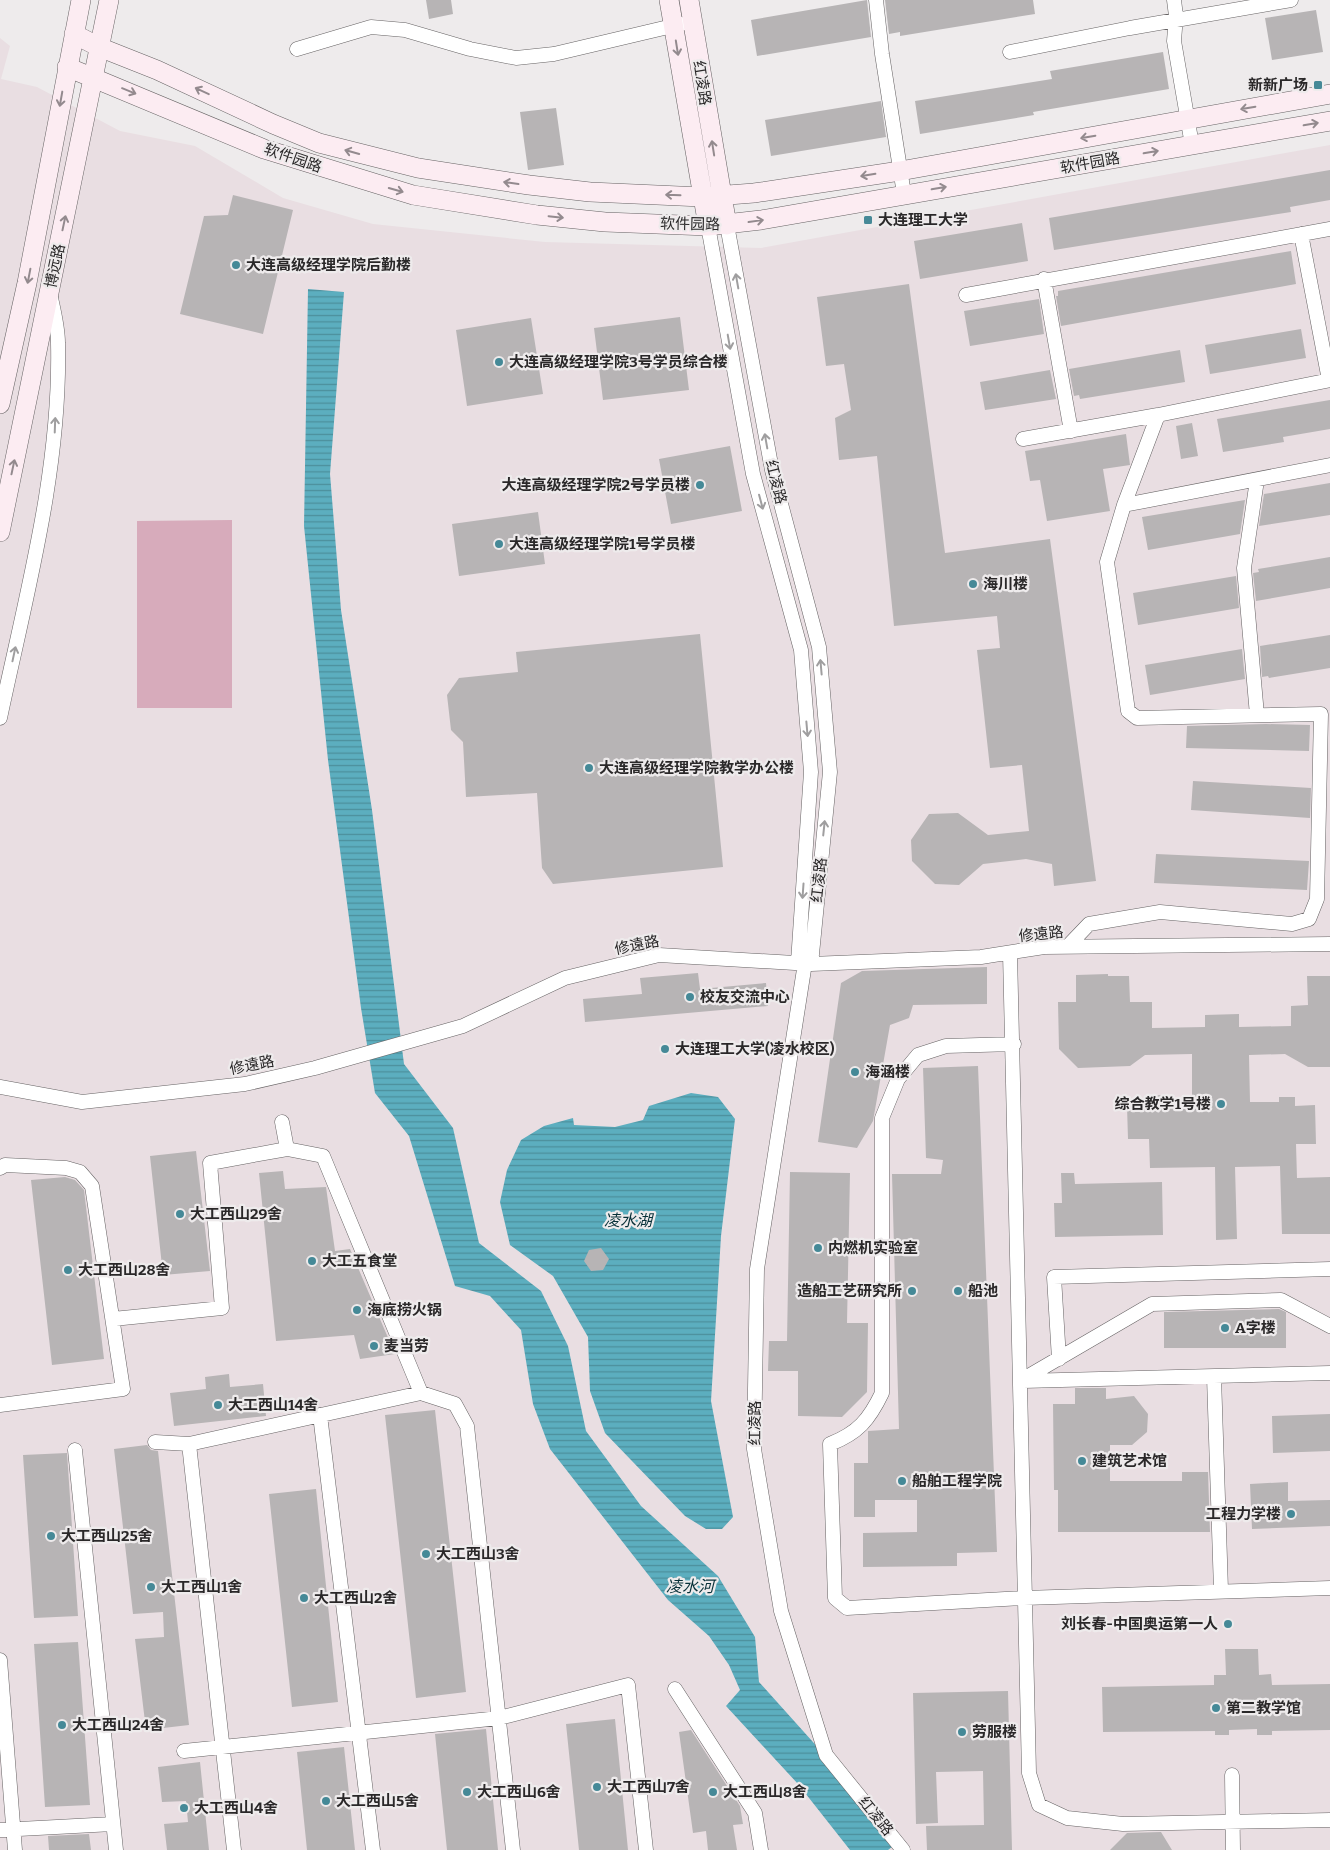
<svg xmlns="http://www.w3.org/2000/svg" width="1330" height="1850" viewBox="0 0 1330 1850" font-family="Bitter,'Noto Sans SC',serif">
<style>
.built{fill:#e9dee2}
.grass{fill:#d7abbb}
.water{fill:url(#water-rules)}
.building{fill:#b7b4b5}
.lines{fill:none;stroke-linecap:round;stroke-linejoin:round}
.minor-casing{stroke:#666364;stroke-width:15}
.secondary-casing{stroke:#666364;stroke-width:20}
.minor{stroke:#fff;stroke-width:14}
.secondary{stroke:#fcecf2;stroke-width:19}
.oneway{stroke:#938a8e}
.oneway2{stroke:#9f9e9f}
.poi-dot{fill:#458997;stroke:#eeebec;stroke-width:2}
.labels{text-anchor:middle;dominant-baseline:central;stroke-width:4.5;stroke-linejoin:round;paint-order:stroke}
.street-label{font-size:15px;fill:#2a2829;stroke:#eeebec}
.poi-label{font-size:15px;font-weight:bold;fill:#2a2829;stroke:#eeebec;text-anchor:start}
.water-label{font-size:16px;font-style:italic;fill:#073038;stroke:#eeebec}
</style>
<defs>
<pattern id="water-rules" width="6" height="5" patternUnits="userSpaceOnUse" patternTransform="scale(1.25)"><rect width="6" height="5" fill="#5caebf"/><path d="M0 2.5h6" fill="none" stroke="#4c8e9b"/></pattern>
</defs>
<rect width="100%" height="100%" fill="#eeebec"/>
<path class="built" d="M0 38 10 46 1 79 37 87 120 131 195 146 283 198 373 224 545 242 761 248 1330 145V1850H0Z"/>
<path class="grass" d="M232 520V708H137V521Z"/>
<path class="water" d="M308 289 344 292 330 474 341 610 372 810 404 1064 453 1128 479 1243 541 1291 568 1346 586 1431 641 1506 718 1576 755 1637 759 1682 901 1840 888 1850H850L798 1784 726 1706 740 1690 729 1665 709 1636 668 1600 550 1449 533 1404 521 1330 490 1296 455 1286 409 1136 375 1093 361 1008 328 760 304 526Z
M691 1093 718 1097 735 1119 721 1236 711 1401 733 1517 722 1529H706L685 1516 605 1433 590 1391 588 1337 553 1276 510 1245 500 1202 507 1170 521 1140 544 1126 573 1118 574 1125 615 1127 643 1120 649 1106Z"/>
<path class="building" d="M426 0H451L453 14 429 19Z
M867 0 871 37 757 56 751 20Z
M885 0H1033L1035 14 900 36V32L889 34Z
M1316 10 1323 52 1272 60 1265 18Z
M1163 52 1169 89 1033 112 1034 115 920 134 915 101 1052 79 1050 71Z
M881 101 886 137 771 156 765 120Z
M556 108 564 165 528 170 520 112Z
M1330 170V200L1290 207 1291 212 1054 250 1049 218Z
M233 195 293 210 263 334 180 314 204 216 228 215Z
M1022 223 1028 261 920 279 914 241Z
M1291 251 1296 284 1061 326 1056 296H1058V291Z
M909 284 945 553 1050 539 1096 881 1054 886 1052 864 1026 859 983 864 959 885 935 884 912 861 911 840 929 814 958 813 988 835 1029 831 1022 765 990 768 977 650 1000 648 997 616 894 626 877 456 839 460 835 418 851 410 844 364 826 366 817 297Z
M1039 299 1044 334 970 346 964 311Z
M680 317 689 390 603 400 594 328Z
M531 318 543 394 467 406 456 330Z
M1301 329 1306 358 1210 374 1205 345Z
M1180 350 1185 382 1080 399 1079 395 1074 396 1069 369Z
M1050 370 1056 399 985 410 980 382Z
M1330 400V429L1283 437 1284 442 1223 452 1217 419Z
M1192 423 1198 456 1181 459 1176 426Z
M1126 434 1130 465 1103 469 1110 511 1047 521 1040 480 1030 481 1025 451Z
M730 446 742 511 671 524 659 459Z
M1330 483V515L1259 526 1264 494Z
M1245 500 1240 534 1148 550 1142 517Z
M538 512 545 564 459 576 452 524Z
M1330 557V588L1256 601 1253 573 1259 572 1258 569Z
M1236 576 1239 608 1138 625 1133 593Z
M700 634 723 867 553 884 542 868 537 793 466 797 463 742 451 730 447 695 459 678 518 672 516 652Z
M1330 635V668L1269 678 1268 676 1262 677 1260 646Z
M1242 649 1245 679 1150 695 1145 665Z
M1266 724 1310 725 1309 751 1186 748 1187 726Z
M1193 781 1311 788 1310 818 1191 810Z
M1156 854 1309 861 1307 890 1154 883Z
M987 967V1004L913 1005 909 1018 890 1025 873 1121 857 1148 818 1142 841 983 862 971Z
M698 973 700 989 766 983 768 1006 585 1022 583 999 642 994 640 978Z
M1108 974V976H1129L1130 1002H1152V1028L1205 1027V1015L1239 1014V1027L1291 1026V1006L1308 1005 1307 976H1330V1067H1308L1285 1054 1249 1055 1250 1102H1279V1097H1295V1106L1315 1105 1316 1144H1296L1297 1178 1330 1177V1234H1282L1280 1166 1235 1167 1237 1239 1216 1240 1215 1167 1150 1168 1149 1139H1128L1127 1106H1146V1096L1162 1095V1101H1192V1054L1145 1055 1130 1066 1078 1068 1059 1049 1058 1002H1076V975Z
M978 1066 997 1552 957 1553V1566L863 1567V1533L917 1532V1500H875V1517H854V1463H868V1431L899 1429 892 1174H941L943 1160 926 1158 923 1068Z
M196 1151 210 1271 163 1275 150 1156Z
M283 1171 285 1189 326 1187 335 1251 350 1249 395 1354 360 1359 354 1335 276 1341 259 1173Z
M790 1172 850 1173 847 1323H868L867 1392 842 1417 798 1416V1371H768L769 1341H787Z
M1061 1173H1074L1075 1184 1162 1182 1163 1235 1055 1237 1054 1203H1062Z
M65 1177 75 1180 84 1190 104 1359 52 1365 31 1180Z
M601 1248 609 1259 603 1270 591 1271 584 1261 589 1250Z
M1279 1309 1286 1312V1348H1164V1312Z
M229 1374 230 1387 263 1384 266 1416 174 1426 170 1393 206 1389 205 1377Z
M1075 1388H1106V1399L1134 1396 1148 1414 1147 1432 1132 1445H1110V1481H1182V1472H1208L1210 1532H1058V1490H1054L1053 1404H1075Z
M435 1410 466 1692 416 1698 385 1415Z
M1330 1414V1451L1273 1453 1272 1416Z
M147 1445 151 1450 158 1451 189 1725 146 1730 135 1639 164 1637 163 1612 133 1614 114 1449Z
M67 1453 78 1616 34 1618 23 1455Z
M1288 1482V1501L1330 1500V1526L1252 1529 1250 1484Z
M316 1489 338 1702 292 1707 269 1494Z
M78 1642 90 1805 45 1807 34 1644Z
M1225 1649H1258L1259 1675 1271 1674 1272 1685 1330 1684V1730L1272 1731V1735H1257V1729L1229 1730V1735H1215V1731L1103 1732 1102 1687 1214 1685V1675H1226Z
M1008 1691 1012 1850H927L926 1826 984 1825 983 1771 936 1772 938 1823 916 1824 913 1693Z
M615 1719 628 1850H579L566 1724Z
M486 1729 498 1850H447L435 1734Z
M691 1730 740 1806 743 1824 733 1825 737 1850H708L706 1831 693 1833 679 1732Z
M344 1747 355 1850H307L297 1752Z
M200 1762 209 1850H167L164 1824 188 1822 186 1801 162 1802 158 1767Z
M1161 1832 1172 1850H1110L1127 1833Z
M89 1834 91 1850H49L48 1836Z"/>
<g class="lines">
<g class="minor-casing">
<path id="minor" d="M876 0 882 54 904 194
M1174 0 1176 16 1174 41 1192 145
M297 49 371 27 405 30 470 49 516 58 554 54 681 24
M1010 52 1130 28 1291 0
M727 225 772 470 819 647 830 772 811 964
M708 226 753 474 801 650 811 772 798 962
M1301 234 1329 380
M1044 279 1071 431
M966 295 1330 229
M1023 439 1158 415 1330 380
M1257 480 1244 568 1257 715
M1124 505 1330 465
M0 718C26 595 61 470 58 343 58 328 54 312 51 298
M1067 947 1089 924 1160 912 1292 924 1309 919 1317 899 1321 714 1137 718 1128 711 1107 562 1124 505 1158 415
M1010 953 1029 1773 1039 1805 1067 1818 1123 1824 1330 1820
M805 963 757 1269 754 1449 781 1611 826 1755 903 1850
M1014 1044 946 1046 918 1055 898 1079 882 1118V1393C869 1420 858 1433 830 1444L835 1598 847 1608 1024 1598 1330 1588
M0 1087 82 1102 245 1084 315 1068 463 1026 565 978 659 955 811 964 981 957 1044 947 1330 944
M282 1122 287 1149 323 1156 421 1393 455 1404 467 1426 513 1850
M0 1168 5 1165 66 1168 80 1172 92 1186 123 1389 0 1405
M113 1319 222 1308 210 1163 287 1149
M1059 1359 1054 1277 1330 1269
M1214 1377 1221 1590
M1020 1381 1152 1304 1281 1300 1330 1326
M1023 1381 1330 1373
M320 1415 373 1850
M155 1442 189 1444
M75 1450 116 1850
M0 1660 15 1850
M675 1689 755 1813 761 1850
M184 1751 499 1718 628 1685 646 1850
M1232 1775 1233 1850
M0 1830 113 1824
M234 1850 189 1444 421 1393"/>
</g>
<g class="secondary-casing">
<path id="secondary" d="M669 0 708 226
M689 0 727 225
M74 34 99 47 157 70 273 124 319 143 418 168 529 185 590 192 702 197 754 193 900 171 1330 94
M67 67 264 149 413 195 537 215 605 222 708 226 761 220 1330 121
M0 404 27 283 81 0
M0 532 109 0"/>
</g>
<use href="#minor" class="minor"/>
<use href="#secondary" class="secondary"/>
</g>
<defs><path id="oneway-shaft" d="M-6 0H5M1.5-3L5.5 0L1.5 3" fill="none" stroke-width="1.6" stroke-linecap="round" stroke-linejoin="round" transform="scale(1.25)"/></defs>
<g class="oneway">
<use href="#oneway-shaft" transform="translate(677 48) rotate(81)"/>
<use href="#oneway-shaft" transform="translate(129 91) rotate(22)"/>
<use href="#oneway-shaft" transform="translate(202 91) rotate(-155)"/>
<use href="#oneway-shaft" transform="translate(61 99) rotate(100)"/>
<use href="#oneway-shaft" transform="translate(1248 108) rotate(170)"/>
<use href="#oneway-shaft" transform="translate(1311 124) rotate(-10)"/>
<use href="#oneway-shaft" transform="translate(1088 137) rotate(170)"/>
<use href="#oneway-shaft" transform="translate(713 148) rotate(-99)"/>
<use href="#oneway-shaft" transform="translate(352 152) rotate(-164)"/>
<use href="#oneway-shaft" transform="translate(1151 152) rotate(-10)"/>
<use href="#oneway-shaft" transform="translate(868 175) rotate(171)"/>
<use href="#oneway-shaft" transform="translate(511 183) rotate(-172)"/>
<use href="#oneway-shaft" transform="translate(939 188) rotate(-10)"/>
<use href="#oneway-shaft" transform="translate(396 190) rotate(16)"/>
<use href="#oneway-shaft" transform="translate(673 195) rotate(-178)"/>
<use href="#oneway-shaft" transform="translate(556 217) rotate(6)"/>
<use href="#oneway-shaft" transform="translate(756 221) rotate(-8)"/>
<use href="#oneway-shaft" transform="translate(64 223) rotate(-78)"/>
<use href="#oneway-shaft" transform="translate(29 276) rotate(101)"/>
<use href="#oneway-shaft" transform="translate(13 467) rotate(-78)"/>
</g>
<g class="oneway2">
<use href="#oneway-shaft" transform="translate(737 281) rotate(-100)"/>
<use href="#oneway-shaft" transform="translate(729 342) rotate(80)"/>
<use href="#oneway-shaft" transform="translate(55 425) rotate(-88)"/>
<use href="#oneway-shaft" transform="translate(766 441) rotate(-100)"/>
<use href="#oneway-shaft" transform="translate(761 502) rotate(75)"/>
<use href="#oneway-shaft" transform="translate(14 654) rotate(-78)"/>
<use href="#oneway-shaft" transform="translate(821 667) rotate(-95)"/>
<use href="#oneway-shaft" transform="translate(807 729) rotate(85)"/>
<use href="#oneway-shaft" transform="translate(824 828) rotate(-84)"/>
<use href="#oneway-shaft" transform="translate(803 891) rotate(94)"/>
</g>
<g class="poi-dot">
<rect x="1313" y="80" width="10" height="10" rx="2.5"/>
<rect x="863" y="215" width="10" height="10" rx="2.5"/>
<circle cx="236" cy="265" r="5"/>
<circle cx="499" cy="362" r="5"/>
<circle cx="700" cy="485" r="5"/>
<circle cx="499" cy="544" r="5"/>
<circle cx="973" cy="584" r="5"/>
<circle cx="589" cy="768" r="5"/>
<circle cx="690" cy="997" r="5"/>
<circle cx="665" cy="1049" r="5"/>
<circle cx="855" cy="1072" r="5"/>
<circle cx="1221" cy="1104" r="5"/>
<circle cx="180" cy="1214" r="5"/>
<circle cx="818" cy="1248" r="5"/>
<circle cx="312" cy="1261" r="5"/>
<circle cx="68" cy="1270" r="5"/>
<circle cx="912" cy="1291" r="5"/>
<circle cx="958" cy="1291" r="5"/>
<circle cx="357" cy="1310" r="5"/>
<circle cx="1225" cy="1328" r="5"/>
<circle cx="374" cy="1346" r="5"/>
<circle cx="218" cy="1405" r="5"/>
<circle cx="1082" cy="1461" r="5"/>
<circle cx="902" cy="1481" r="5"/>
<circle cx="1291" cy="1514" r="5"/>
<circle cx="51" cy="1536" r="5"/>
<circle cx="426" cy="1554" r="5"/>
<circle cx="151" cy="1587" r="5"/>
<circle cx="304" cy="1598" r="5"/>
<circle cx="1228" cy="1624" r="5"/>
<circle cx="1216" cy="1708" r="5"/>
<circle cx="62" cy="1725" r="5"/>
<circle cx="962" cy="1732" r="5"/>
<circle cx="597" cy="1787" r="5"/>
<circle cx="467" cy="1792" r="5"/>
<circle cx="713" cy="1792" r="5"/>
<circle cx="326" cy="1801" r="5"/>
<circle cx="184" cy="1808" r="5"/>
</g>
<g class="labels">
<g class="street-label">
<text transform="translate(702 83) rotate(81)">红凌路</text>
<text transform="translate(293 158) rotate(19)">软件园路</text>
<text transform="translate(1090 163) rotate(-10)">软件园路</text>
<text transform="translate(690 224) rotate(1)">软件园路</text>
<text transform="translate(55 266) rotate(-78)">博远路</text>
<text transform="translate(776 482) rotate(76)">红凌路</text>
<text transform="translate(819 880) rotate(-84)">红凌路</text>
<text transform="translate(1041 934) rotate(-6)">修遠路</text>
<text transform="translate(637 945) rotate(-11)">修遠路</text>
<text transform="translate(252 1065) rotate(-11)">修遠路</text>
<text transform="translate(755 1423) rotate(-90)">红凌路</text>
<text transform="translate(876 1816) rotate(51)">红凌路</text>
</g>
<g class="poi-label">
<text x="1308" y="85" text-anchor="end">新新广场</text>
<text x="878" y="220">大连理工大学</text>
<text x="246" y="265">大连高级经理学院后勤楼</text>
<text x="509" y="362">大连高级经理学院3号学员综合楼</text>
<text x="690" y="485" text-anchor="end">大连高级经理学院2号学员楼</text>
<text x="509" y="544">大连高级经理学院1号学员楼</text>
<text x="983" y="584">海川楼</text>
<text x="599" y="768">大连高级经理学院教学办公楼</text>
<text x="700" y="997">校友交流中心</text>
<text x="675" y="1049">大连理工大学(凌水校区)</text>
<text x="865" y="1072">海涵楼</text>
<text x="1211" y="1104" text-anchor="end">综合教学1号楼</text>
<text x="190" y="1214">大工西山29舍</text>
<text x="828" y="1248">内燃机实验室</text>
<text x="322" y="1261">大工五食堂</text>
<text x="78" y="1270">大工西山28舍</text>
<text x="902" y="1291" text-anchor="end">造船工艺研究所</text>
<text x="968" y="1291">船池</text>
<text x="367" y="1310">海底捞火锅</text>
<text x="1235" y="1328">A字楼</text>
<text x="384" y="1346">麦当劳</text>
<text x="228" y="1405">大工西山14舍</text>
<text x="1092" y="1461">建筑艺术馆</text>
<text x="912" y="1481">船舶工程学院</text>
<text x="1281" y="1514" text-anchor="end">工程力学楼</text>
<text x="61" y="1536">大工西山25舍</text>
<text x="436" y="1554">大工西山3舍</text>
<text x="161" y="1587">大工西山1舍</text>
<text x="314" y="1598">大工西山2舍</text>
<text x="1218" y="1624" text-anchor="end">刘长春-中国奥运第一人</text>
<text x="1226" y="1708">第二教学馆</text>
<text x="72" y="1725">大工西山24舍</text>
<text x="972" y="1732">劳服楼</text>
<text x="607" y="1787">大工西山7舍</text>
<text x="477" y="1792">大工西山6舍</text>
<text x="723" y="1792">大工西山8舍</text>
<text x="336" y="1801">大工西山5舍</text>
<text x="194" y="1808">大工西山4舍</text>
</g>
<g class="water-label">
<text x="628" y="1220">凌水湖</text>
<text x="690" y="1586">凌水河</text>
</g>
</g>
</svg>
